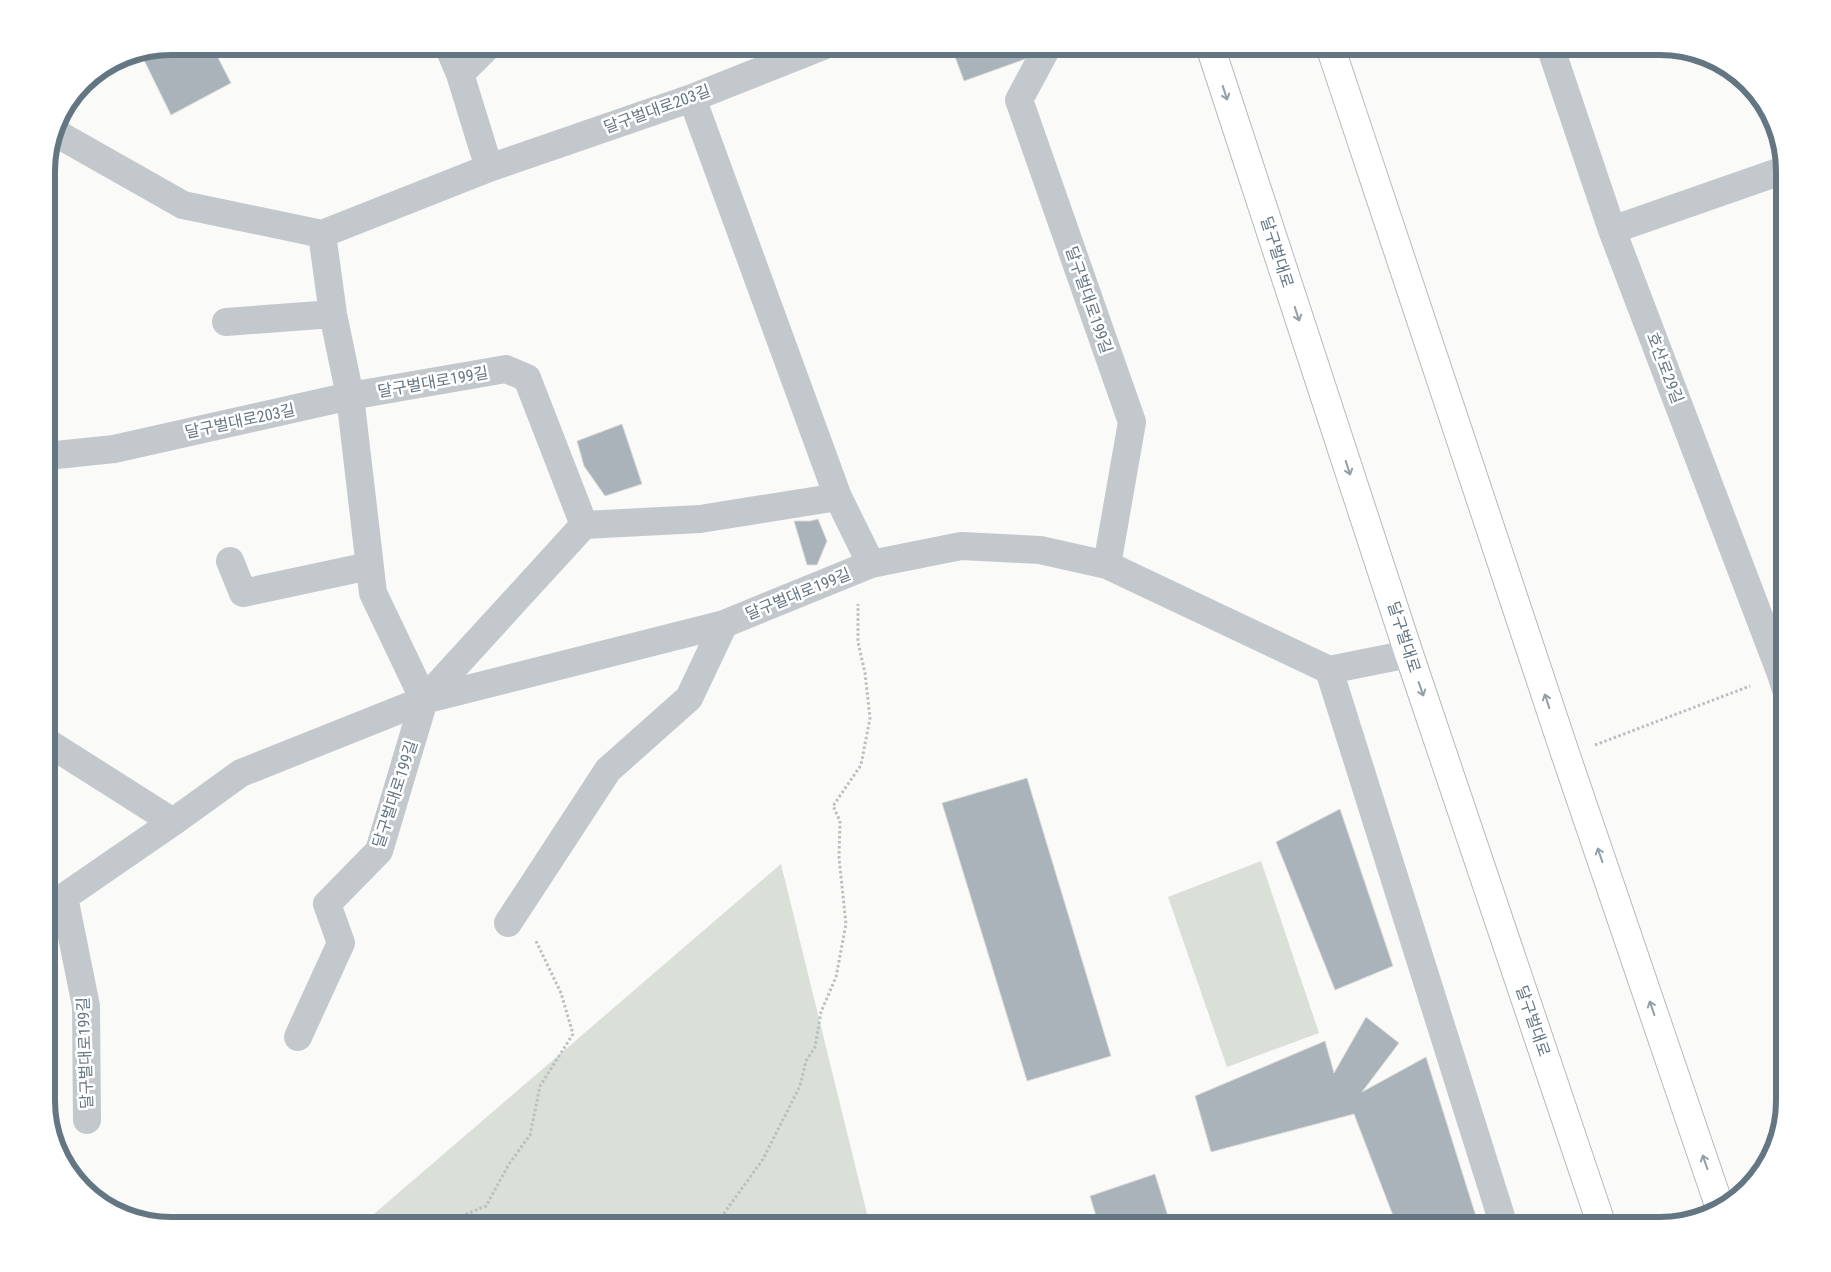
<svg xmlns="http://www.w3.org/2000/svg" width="1831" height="1272" viewBox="0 0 1831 1272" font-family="'Roboto Condensed','Noto Sans KR',sans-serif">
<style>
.green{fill:#dadfd7}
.building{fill:#aab3b9;stroke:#dcdcda}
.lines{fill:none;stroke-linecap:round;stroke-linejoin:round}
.primary-casing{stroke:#b5babe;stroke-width:30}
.path{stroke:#bbbfc2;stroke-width:3;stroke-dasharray:2.5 2.5;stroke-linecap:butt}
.street{stroke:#c3c8cc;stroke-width:28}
.primary{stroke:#fff;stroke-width:28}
.oneway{stroke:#939fa8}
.labels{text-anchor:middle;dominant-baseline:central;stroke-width:5;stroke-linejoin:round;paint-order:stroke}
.street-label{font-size:16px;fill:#657683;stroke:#fff}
.rim{fill:none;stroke:#657683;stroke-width:6}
</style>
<rect width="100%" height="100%" fill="#fafaf8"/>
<path class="green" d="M1261 861 1319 1033 1227 1067 1168 897Z
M781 864 870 1226H360Z"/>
<path class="building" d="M171 46H212L231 83 171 115 140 52Z
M951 46H1027L1031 57 964 81Z
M622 424 642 484 605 496 584 466 577 441Z
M818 519 827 541 817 565H807L794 521H810Z
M1027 778 1111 1056 1027 1081 942 803Z
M1340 809 1393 966 1335 990 1276 842Z
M1366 1017 1399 1043 1362 1092 1426 1057 1479 1226H1397L1354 1114 1211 1152 1195 1096 1325 1041 1334 1073Z
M1155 1174 1171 1226H1099L1090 1196Z"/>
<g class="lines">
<g class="primary-casing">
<path id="primary" d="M1210 46 1409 654 1602 1226
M1330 46 1564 750 1720 1208"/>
</g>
<path class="path" d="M1595 745 1750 686
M438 1226 486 1206 509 1164 530 1135 540 1086 573 1034 561 993 535 939
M715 1226 763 1159 800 1086 806 1061 815 1047 821 1012 836 977 846 924 839 858 840 821 833 806 861 765 870 718 865 673 858 642V604"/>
<path class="street" d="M448 46 460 74 489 168
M1048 46 1019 100 1132 422 1107 565
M1550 46 1612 230 1781 674 1785 687
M460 74 488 46
M692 98 838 497
M54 132 183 205 322 234 489 168 692 98 823 46
M1612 230 1784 170
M322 234 333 314 350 396 373 593 424 700
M226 322 333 314
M47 456 114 449 350 396 506 369 527 378 584 525
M230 561 243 593 369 566
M1329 670 1504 1226
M47 742 173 822
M64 897 86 1006 87 1120
M47 901 64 897 173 822 241 773 424 700 724 624 871 564 961 546 1040 550 1107 565 1329 670 1409 654
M508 923 608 770 689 698 724 624
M298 1037 341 943 327 904 379 851 424 700 584 525 700 519 838 497 871 564"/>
<use href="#primary" class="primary"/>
</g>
<defs><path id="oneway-shaft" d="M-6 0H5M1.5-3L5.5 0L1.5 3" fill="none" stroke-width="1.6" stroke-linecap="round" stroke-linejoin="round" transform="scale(1.25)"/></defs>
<g class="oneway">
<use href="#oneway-shaft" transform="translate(1225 93) rotate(72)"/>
<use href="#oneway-shaft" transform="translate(1297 314) rotate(72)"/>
<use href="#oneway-shaft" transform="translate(1348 468) rotate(72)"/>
<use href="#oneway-shaft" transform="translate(1421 689) rotate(71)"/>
<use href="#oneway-shaft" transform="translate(1547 701) rotate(-108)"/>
<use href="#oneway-shaft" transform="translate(1600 855) rotate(-109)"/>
<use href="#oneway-shaft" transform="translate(1652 1008) rotate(-109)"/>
<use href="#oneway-shaft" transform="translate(1705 1162) rotate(-109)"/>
</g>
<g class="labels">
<g class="street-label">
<text transform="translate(657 109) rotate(-20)">달구벌대로203길</text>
<text transform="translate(1277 252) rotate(72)">달구벌대로</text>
<text transform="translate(1089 300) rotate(71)">달구벌대로199길</text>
<text transform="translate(1665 368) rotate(69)">호산로29길</text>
<text transform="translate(433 382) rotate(-10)">달구벌대로199길</text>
<text transform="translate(240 421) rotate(-12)">달구벌대로203길</text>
<text transform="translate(798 594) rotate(-22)">달구벌대로199길</text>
<text transform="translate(1404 637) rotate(72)">달구벌대로</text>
<text transform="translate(395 794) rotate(-72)">달구벌대로199길</text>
<text transform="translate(1533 1021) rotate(71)">달구벌대로</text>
<text transform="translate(85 1053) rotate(-92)">달구벌대로199길</text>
</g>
</g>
<path d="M0 0H1831V1272H0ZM171 55H1660A116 116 0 0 1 1776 171V1101A116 116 0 0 1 1660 1217H171A116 116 0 0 1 55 1101V171A116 116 0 0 1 171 55Z" fill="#fff" fill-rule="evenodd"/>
<path class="rim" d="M171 55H1660A116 116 0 0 1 1776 171V1101A116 116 0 0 1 1660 1217H171A116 116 0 0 1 55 1101V171A116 116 0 0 1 171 55Z"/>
</svg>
